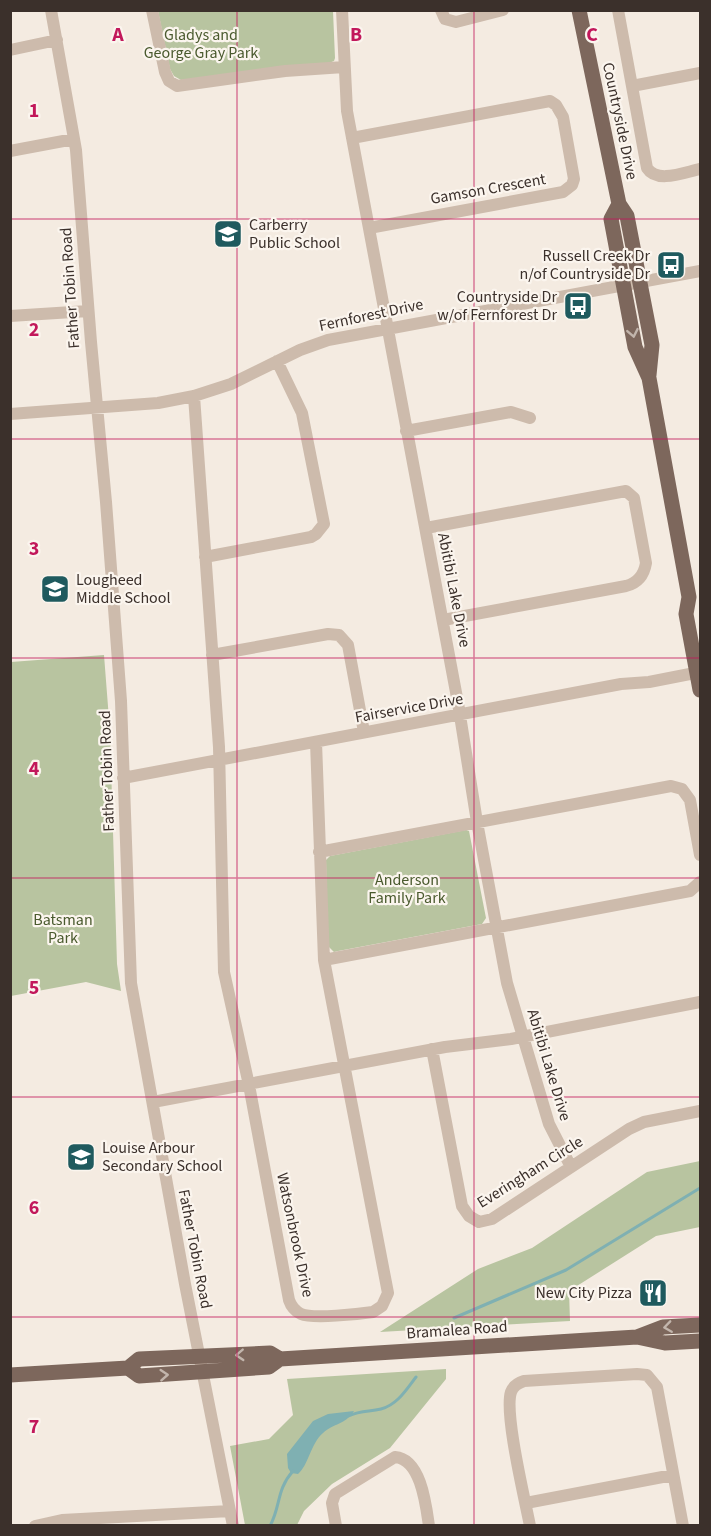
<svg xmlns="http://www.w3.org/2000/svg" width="711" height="1536" viewBox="0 0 711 1536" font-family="'Source Sans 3',sans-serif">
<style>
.green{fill:#b8c4a0}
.water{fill:#7fb0b2}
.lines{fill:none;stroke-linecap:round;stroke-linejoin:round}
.stream{stroke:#7fb0b2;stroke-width:3}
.minor{stroke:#cdbbac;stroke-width:12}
.major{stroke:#7d675c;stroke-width:15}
.oneway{stroke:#c2b5ac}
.grid{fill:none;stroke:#c2185b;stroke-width:1.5;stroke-opacity:0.55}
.labels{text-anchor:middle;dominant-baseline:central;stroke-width:4.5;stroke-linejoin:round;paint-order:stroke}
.park-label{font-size:16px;fill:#4a5a2e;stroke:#fbf5ee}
.street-label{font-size:16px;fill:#3b302b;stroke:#fbf5ee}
.poi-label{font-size:16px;fill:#3b302b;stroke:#fbf5ee;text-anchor:start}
.grid-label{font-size:20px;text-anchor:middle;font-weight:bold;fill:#c2185b;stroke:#fbf5ee;stroke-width:4.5;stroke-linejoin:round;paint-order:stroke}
</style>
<rect width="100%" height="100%" fill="#f4ebe1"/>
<path class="green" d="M158 11H333L335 58 334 61 329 63 181 80 174 76 170 69Z
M104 655 110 732 117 964 121 991 86 982 11 996V662Z
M466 830 469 831 486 918 482 924 338 951 334 952 328 946 326 860 330 856Z
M700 1161V1227L656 1236 569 1291 570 1321 380 1332 478 1269 532 1248 647 1172Z
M446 1369V1379L390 1448 332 1484 304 1511 297 1525H245L230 1446 269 1439 293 1415 287 1379Z"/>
<path class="water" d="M354 1411C345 1425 334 1423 323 1433 311 1443 308 1466 298 1474L291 1473 288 1468 287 1454 313 1421 328 1414Z"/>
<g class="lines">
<path class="stream" d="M454 1318 566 1270 700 1188
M348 1416C362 1410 369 1412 381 1409 397 1405 406 1390 416 1377
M270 1526C281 1506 276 1490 293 1471"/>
<path class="minor" d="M51 10 76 150 91 342 106 502 121 701 131 983 185 1284 233 1526
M152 10 165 72 169 81 177 86 285 71 344 67
M342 10 347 111 458 703 477 822 507 983 549 1124 571 1167
M441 10 445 19 456 22 503 10
M618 10 647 168C657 184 685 172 700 169
M10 50 57 40
M632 86 700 73
M352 138 550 101 556 105 563 117 574 179 572 185 563 192 369 228
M10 151 74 139
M10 316 88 311
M194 396 219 747 224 972 249 1085 289 1300C291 1306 295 1311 301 1314 313 1319 359 1314 373 1312L382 1306 388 1293 324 960 316 742
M10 414 158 403 194 396 231 384 300 350 328 340 700 271
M406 431 511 412 530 418
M426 528 626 491 634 498 646 563C644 575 638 583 626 586L443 620
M205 557 311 537 316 534 324 524 302 413 277 361
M212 655 328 634 339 635 348 645 364 732
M123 778 621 684 649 682 700 672
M319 852 671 786 682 789 690 800 700 855
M324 960 690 891 700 882
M432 1049 462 1206 469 1216 479 1222 492 1219 629 1129 644 1122 700 1111
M153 1102 445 1047 511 1039 700 1002
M526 1503 673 1475
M35 1526 62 1520 230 1511
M336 1526 332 1503 335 1494 395 1457C421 1459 426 1505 429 1526
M530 1526C525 1500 504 1413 511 1392 513 1386 518 1383 524 1381L637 1374 647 1375 657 1387 683 1526"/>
<path class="major" d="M579 10 619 204 627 216 652 345 649 375
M619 204 611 219 635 347 649 378 689 597 686 614 700 690
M637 1337 663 1327 700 1325
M128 1368 139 1376 269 1367 280 1359 637 1337 665 1343 700 1341
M10 1375 128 1368 139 1359 270 1353 280 1359"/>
</g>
<defs><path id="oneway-chevron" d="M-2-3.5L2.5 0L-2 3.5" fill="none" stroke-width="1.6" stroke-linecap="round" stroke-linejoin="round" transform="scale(1.5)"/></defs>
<g class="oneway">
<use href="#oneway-chevron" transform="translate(633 333) rotate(79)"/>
<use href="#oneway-chevron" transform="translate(668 1327) rotate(172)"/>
<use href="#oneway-chevron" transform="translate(240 1355) rotate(177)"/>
<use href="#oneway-chevron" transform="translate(164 1375) rotate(-4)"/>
</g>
<path class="grid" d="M237 10V1526M474 10V1526M10 219H700M10 439H700M10 658H700M10 878H700M10 1097H700M10 1317H700"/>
<defs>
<g id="school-square" transform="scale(1.5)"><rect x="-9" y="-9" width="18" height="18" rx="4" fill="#1f5a5e" stroke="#fbf5ee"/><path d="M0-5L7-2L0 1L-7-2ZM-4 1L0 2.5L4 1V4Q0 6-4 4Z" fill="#fff"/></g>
<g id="bus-square" transform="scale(1.5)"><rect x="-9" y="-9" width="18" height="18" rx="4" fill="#1f5a5e" stroke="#fbf5ee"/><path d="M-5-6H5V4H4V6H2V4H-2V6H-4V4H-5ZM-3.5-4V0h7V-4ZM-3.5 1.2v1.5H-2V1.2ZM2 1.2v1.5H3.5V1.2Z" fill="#fff"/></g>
<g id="restaurant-square" transform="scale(1.5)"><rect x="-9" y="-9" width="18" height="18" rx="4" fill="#1f5a5e" stroke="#fbf5ee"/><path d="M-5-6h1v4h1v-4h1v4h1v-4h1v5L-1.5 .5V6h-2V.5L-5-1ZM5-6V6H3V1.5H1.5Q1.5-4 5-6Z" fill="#fff"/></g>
</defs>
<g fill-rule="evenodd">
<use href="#school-square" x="228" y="234"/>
<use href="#bus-square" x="671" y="265"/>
<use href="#bus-square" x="578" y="306"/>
<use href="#school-square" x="55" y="589"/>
<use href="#school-square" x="81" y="1157"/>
<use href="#restaurant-square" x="653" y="1293"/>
</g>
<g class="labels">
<g class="park-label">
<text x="201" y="35">Gladys and<tspan x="201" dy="18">George Gray Park</tspan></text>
<text x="407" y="880">Anderson<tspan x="407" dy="18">Family Park</tspan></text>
<text x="63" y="920">Batsman<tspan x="63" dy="18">Park</tspan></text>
</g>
<g class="street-label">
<text transform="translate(620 121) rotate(78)">Countryside Drive</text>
<text transform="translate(488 189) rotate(-10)">Gamson Crescent</text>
<text transform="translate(70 288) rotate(-94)">Father Tobin Road</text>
<text transform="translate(371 315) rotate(-12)">Fernforest Drive</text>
<text transform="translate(454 590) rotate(79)">Abitibi Lake Drive</text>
<text transform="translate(409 708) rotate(-10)">Fairservice Drive</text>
<text transform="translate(107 771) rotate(-92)">Father Tobin Road</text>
<text transform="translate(549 1065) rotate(73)">Abitibi Lake Drive</text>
<text transform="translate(530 1172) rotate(-32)">Everingham Circle</text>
<text transform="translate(295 1235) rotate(78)">Watsonbrook Drive</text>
<text transform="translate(195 1249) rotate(79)">Father Tobin Road</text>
<text transform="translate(457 1330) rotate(-4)">Bramalea Road</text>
</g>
<g class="poi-label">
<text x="249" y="225">Carberry<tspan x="249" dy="18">Public School</tspan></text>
<text x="650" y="256" text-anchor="end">Russell Creek Dr<tspan x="650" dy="18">n/of Countryside Dr</tspan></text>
<text x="557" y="297" text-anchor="end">Countryside Dr<tspan x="557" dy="18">w/of Fernforest Dr</tspan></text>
<text x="76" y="580">Lougheed<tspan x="76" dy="18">Middle School</tspan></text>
<text x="102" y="1148">Louise Arbour<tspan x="102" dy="18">Secondary School</tspan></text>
<text x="632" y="1293" text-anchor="end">New City Pizza</text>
</g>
</g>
<g class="grid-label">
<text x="118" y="41">A</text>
<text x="356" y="41">B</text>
<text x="592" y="41">C</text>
<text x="34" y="117">1</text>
<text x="34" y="336">2</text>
<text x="34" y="555">3</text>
<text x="34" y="775">4</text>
<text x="34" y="994">5</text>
<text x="34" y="1214">6</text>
<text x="34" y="1433">7</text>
</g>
<rect width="711" height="1536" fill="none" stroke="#3b302b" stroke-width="24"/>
</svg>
